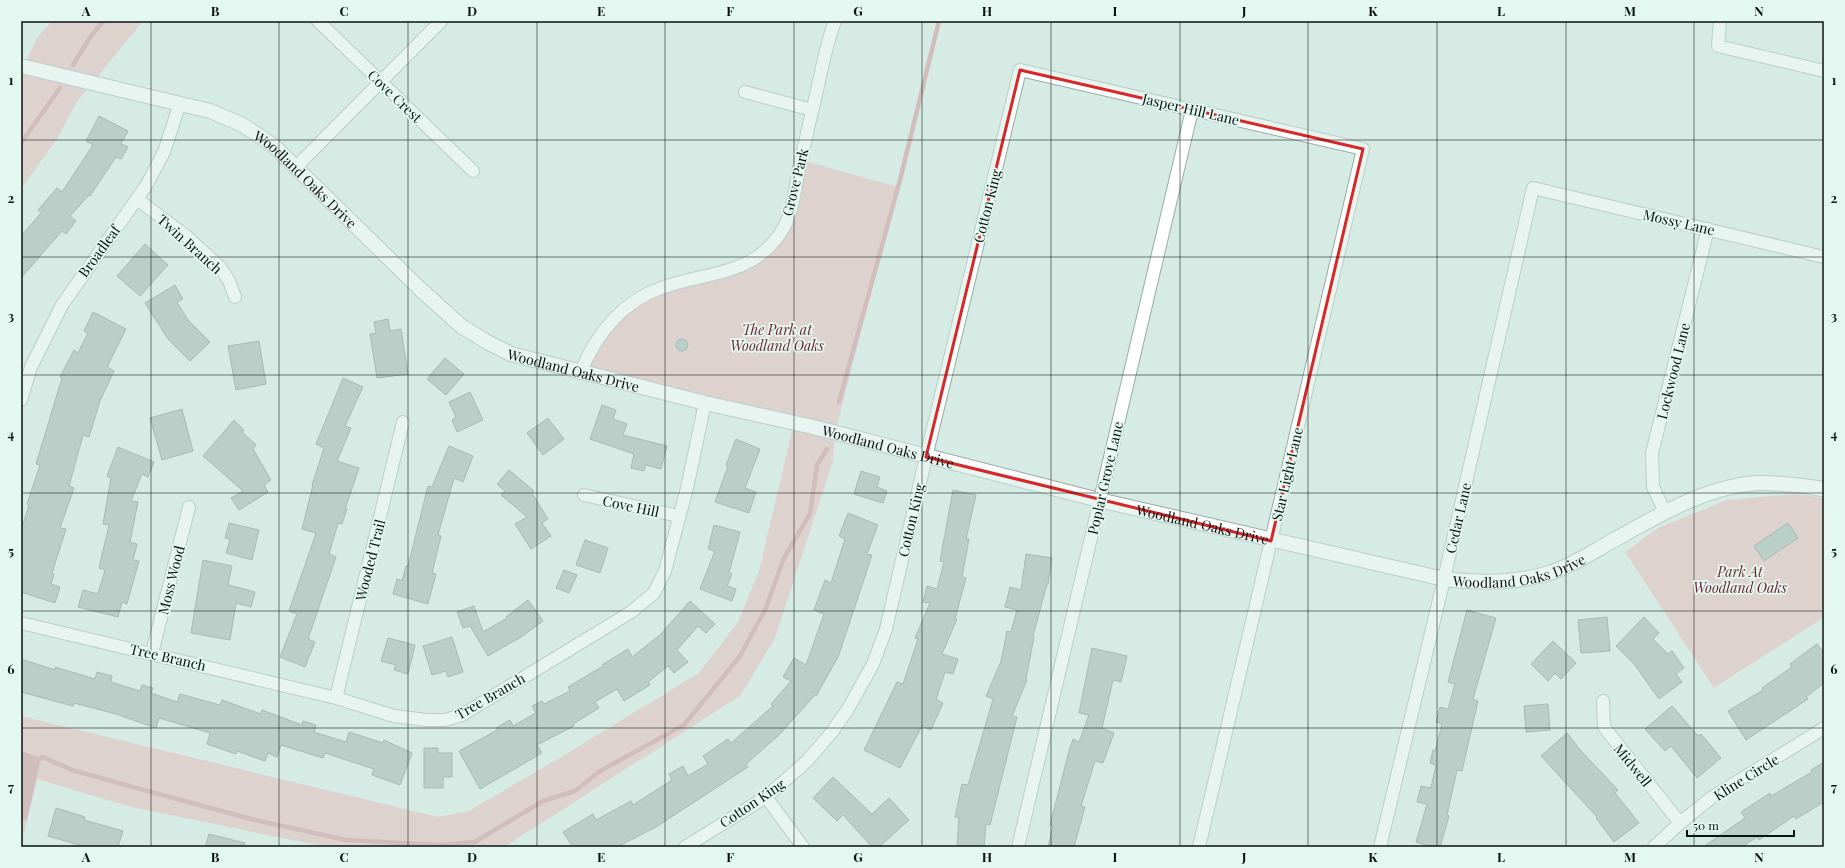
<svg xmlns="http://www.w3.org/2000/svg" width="1845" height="868" viewBox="0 0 1845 868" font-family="'Playfair Display',serif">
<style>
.green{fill:#e9b4b7}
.water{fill:#cc868c}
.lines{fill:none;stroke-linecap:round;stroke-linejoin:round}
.stream{stroke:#cc868c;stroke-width:4.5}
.building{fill:#98ada6;stroke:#6b8079}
.minor-casing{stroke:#97aca5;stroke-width:14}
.tertiary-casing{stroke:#97aca5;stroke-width:16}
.minor{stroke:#fff;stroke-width:12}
.tertiary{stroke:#fff;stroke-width:14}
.marked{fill:none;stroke:#d62828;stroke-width:3;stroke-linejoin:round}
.grid{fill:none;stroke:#0b1210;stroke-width:1;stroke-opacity:0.55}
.labels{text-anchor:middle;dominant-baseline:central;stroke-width:3.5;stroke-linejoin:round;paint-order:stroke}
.street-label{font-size:14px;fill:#0b1210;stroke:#e2f8f1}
.park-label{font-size:14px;font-style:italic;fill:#721f2e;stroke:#e2f8f1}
.neatline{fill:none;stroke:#0b1210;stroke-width:1.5}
.grid-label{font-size:13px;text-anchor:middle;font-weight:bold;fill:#0b1210}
</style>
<rect width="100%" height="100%" fill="#d5ebe4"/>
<path class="green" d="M52 21H143L76 103 57 139 21 189V66L24 67 37 38Z
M801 160 898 187 835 433 833 461 775 638 740 696 504 847H339L317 845 131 807 37 779 21 847V716L438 817 469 811 558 759 699 673 738 622 759 571 794 423 580 373 627 305 745 265 781 232Z
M1794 494 1824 498V617L1714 688 1625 552 1658 528 1727 500Z"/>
<path class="water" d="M21 751 41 758 27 820 21 819Z"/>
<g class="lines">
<path class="stream" d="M73 65 89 39 103 21
M21 143 60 88
M839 402 900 180 939 21
M37 760 43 757 72 770 129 786 255 820 346 840 440 845 475 842 543 801 575 791 600 771 684 725 740 656 765 610 784 558 810 514 817 465 827 449"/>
</g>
<path class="building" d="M99 116 128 131 121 144 128 147 121 159 116 157 90 196 89 195 70 216 76 221 66 234 62 231 21 278V236L41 213 38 210 57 188 62 192 93 145 86 141Z
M145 244 168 265 140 296 117 276Z
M175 285 183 299 177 302 188 320 210 342 190 361 168 339 145 303Z
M93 312 126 329 107 367 114 371 100 401 89 437 83 435 69 486 74 488 60 528 66 529 52 573 54 574 51 584 60 587 55 603 21 592V530L29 505 27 504 40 465 36 464 62 378 60 377 74 350 78 353 88 333 84 331Z
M388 319 390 331 401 329 408 374 377 378 370 334 376 333 374 322Z
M676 345a6 6 0 1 1 12 0a6 6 0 1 1-12 0Z
M259 341 266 384 236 390 228 346Z
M445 358 464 374 446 395 427 379Z
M343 378 363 387 345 426 351 428 337 461 359 468 345 509H347L342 524 338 523 329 554 336 557 308 639 315 642 305 667 280 657 297 614 289 611 316 533 302 529 313 485H312L324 448 316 444Z
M470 392 483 420 457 432 452 420 456 417 449 402Z
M602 405 616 410 613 419 627 424 623 435 667 446 661 469 646 465 644 471 631 468 634 454 590 439Z
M182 409 193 451 162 460 150 418Z
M548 418 564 439 543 455 527 433Z
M234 420 244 430 242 432 256 445 253 449 271 480 264 485 268 492 239 510 231 498 243 491 203 456Z
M736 439 760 449 745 488 756 492 749 513 715 502 728 466 726 465Z
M449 446 473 456 463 482 454 478 438 535 441 536 432 573 436 574 428 604 393 594 397 579 402 581 406 566H408L428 486 432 487Z
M118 447 154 462 148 477 142 474 131 501 138 502 130 542 137 544 133 560 139 561 127 604 122 602 118 617 78 607 83 590 98 594 105 570 99 568 109 525 103 524 111 478 107 476Z
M509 470 534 491 532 493 548 519 542 523 551 536 531 549 515 524 527 517 501 495 505 491 497 484Z
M861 471 880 477 877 487 887 491 883 503 854 494Z
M953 490 976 495 966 539H969L962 577 966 578 955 619H957L942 654 958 659 953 674 945 672 936 699 943 703 931 730 922 726 900 768 864 750 897 682 903 684 918 639 915 638 930 603 923 602 927 586 937 589 944 562 940 561Z
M848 513 878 525 867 554 872 555 838 657 816 696 815 695 779 735 746 764 748 767 656 827 617 847H573L563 832 593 814 596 820 631 801 633 805 672 780 669 774 683 766 688 776 708 764 703 756 728 739 731 743 773 706 771 704 791 681 783 677 794 658 806 665 824 614 814 610 825 580 831 583 845 539 839 536Z
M229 523 259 530 252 560 226 553 230 539 225 538Z
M1788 523 1798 538 1764 561 1754 546Z
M714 525 740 532 729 573 732 574 727 586 736 589 732 601 700 589 715 551 708 549Z
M585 540 608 548 600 573 576 565Z
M1026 554 1052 558 1048 584H1047L1033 636 1034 637 1026 679 1027 680 1012 716 1017 717 990 825 986 824 984 847H957L959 818 955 817 962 784 968 785 993 699 986 696 1001 661 1007 631 1011 632 1017 610 1005 607 1010 587 1021 590Z
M203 560 232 566 228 585 255 592 251 607 236 603 230 640 191 633Z
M564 570 577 575 569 593 556 588Z
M528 600 543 621 521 637 488 656 470 626 463 628 457 612 474 606 483 632 507 618 506 617Z
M690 601 715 624 706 633 698 626 677 650 688 662 674 673 668 666 648 682 650 685 624 701 617 689 595 702 599 708 573 724 574 726 537 745 542 753 480 789 459 751 497 730 496 728 510 720 513 726 536 713 532 706 542 701 544 704 570 691 568 687 603 666 602 665 628 649 632 657 661 634Z
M1467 610 1496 618 1473 699 1478 701 1462 771 1457 770 1447 815 1449 816 1440 847H1432L1416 842 1427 804 1417 802 1421 786 1431 788 1436 765 1430 763 1433 750 1435 751 1442 724 1436 722 1440 707 1448 709 1455 684 1448 682Z
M1607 617 1610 651 1581 653 1578 620Z
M1644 617 1659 633 1653 639 1668 654 1672 651 1684 668 1676 674 1682 682 1659 699 1634 664 1616 646Z
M452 637 463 672 448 677 446 671 432 675 423 646Z
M388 638 415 645 408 674 394 670 396 665 381 661Z
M1553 641 1576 663 1561 679 1555 673 1548 681 1531 664Z
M1817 644 1824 653V683L1806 697 1808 699 1746 740 1728 711 1763 690 1762 688 1792 667 1790 664Z
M1092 648 1127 656 1121 682 1113 680 1102 728 1114 733 1103 763 1095 761 1081 806 1085 807 1074 847H1048L1053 826 1050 825 1069 751 1073 739 1079 742 1089 715 1079 713Z
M21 659 55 670V667L95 679 97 672 112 676 111 682 140 691 142 685 153 688 151 693 177 702 180 694 220 705 222 700 261 714 262 710 302 725 303 721 316 725 314 732 346 742 349 732 383 743 384 740 412 753 400 785 372 775 374 769 325 753 323 758 281 745 277 757 268 753 265 761 237 751 236 754 207 744 210 733 159 718 156 728 116 714 74 703 73 706 21 692Z
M1548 704 1550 730 1526 732 1524 706Z
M1672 706 1698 736 1701 734 1721 758 1697 778 1671 746 1665 751 1645 729Z
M1567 733 1581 751 1618 790 1615 793 1639 823 1614 842 1596 818 1597 817 1541 756Z
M424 748H438V753H452V777H443V788H424Z
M1824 762V802L1796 819 1794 816 1759 840 1757 837 1742 847H1703L1745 818 1741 812 1770 793 1771 796 1812 772 1811 770Z
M833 777 872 814 889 798 909 820 879 847H872L843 815 837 821 813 798Z
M56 808 85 817 84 820 123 831 118 847H86L48 836Z
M209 834 245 843 244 847H205Z"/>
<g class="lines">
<g class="minor-casing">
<path id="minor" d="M318 21 473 171
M1720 21 1718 46 1824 71
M745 92 812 110
M296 167 441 21
M137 199 186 236 220 267 229 281 235 297
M580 373C596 335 621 302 661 288 705 271 751 278 781 232 793 214 795 189 799 168 806 138 813 107 820 77 824 58 828 39 835 21
M21 400 31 367 62 305 146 186 164 152 180 103
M584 495 678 516
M1665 512 1653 487 1652 453 1708 229
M21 623 336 698 394 716 427 720H445L462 715 631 612 654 593 665 571 687 488 705 403
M152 653 189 507
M336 698 403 422
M1603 701 1604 727 1680 823
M766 797 803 847
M685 847 766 797 807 761 832 732 848 709 873 664 886 629 926 457 1020 70 1363 149 1199 847
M1018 847 1192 110
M1380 847 1444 579 1533 188 1824 257
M1654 847 1680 823 1711 798 1824 728"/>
</g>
<g class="tertiary-casing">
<g id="tertiary">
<path id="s1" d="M21 66 210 111 243 125 274 146 418 287 461 326 487 342 511 354 705 403 813 427 1099 500 1444 579C1479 583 1516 584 1549 573 1572 566 1594 551 1614 540 1659 515 1705 487 1757 483 1780 482 1802 486 1824 489"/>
</g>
</g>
<use href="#minor" class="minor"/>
<use href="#tertiary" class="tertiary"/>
</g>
<path d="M0 0H1845V868H0ZM1020 70 1363 149 1271 541 926 457Z" fill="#d5ebe4" fill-opacity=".55" fill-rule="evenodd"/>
<path class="marked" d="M1020 70 1363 149 1271 541 926 457Z"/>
<path class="grid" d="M151 21V847M279 21V847M408 21V847M537 21V847M665 21V847M794 21V847M922 21V847M1051 21V847M1180 21V847M1308 21V847M1437 21V847M1566 21V847M1694 21V847M21 140H1824M21 257H1824M21 375H1824M21 493H1824M21 611H1824M21 728H1824"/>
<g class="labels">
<g class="street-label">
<text transform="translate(395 96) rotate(44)">Cove Crest</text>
<text transform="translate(1191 109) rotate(13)">Jasper Hill Lane</text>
<text stroke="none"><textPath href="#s1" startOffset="313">Woodland Oaks Drive</textPath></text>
<text transform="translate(795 182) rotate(-76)">Grove Park</text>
<text transform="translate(987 206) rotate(-76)">Cotton King</text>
<text transform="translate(1679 222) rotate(13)">Mossy Lane</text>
<text transform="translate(190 244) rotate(42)">Twin Branch</text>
<text transform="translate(99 251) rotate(-54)">Broadleaf</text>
<text stroke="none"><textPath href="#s1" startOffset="649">Woodland Oaks Drive</textPath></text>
<text transform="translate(1673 371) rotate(-76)">Lockwood Lane</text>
<text stroke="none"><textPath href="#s1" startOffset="973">Woodland Oaks Drive</textPath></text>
<text transform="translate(1287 474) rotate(-77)">Star Light Lane</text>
<text transform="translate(1105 478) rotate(-77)">Poplar Grove Lane</text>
<text transform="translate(631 506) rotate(12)">Cove Hill</text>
<text transform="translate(1458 518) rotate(-77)">Cedar Lane</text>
<text transform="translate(911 520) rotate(-77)">Cotton King</text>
<text stroke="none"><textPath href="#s1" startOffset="1297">Woodland Oaks Drive</textPath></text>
<text transform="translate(370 560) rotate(-76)">Wooded Trail</text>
<text stroke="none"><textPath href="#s1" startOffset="1621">Woodland Oaks Drive</textPath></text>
<text transform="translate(171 580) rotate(-76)">Moss Wood</text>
<text transform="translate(168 657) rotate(13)">Tree Branch</text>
<text transform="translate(490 696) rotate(-30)">Tree Branch</text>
<text transform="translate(1633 765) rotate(51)">Midwell</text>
<text transform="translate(1746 777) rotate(-32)">Kline Circle</text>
<text transform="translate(752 803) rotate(-34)">Cotton King</text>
</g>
<g class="park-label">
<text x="777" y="329">The Park at<tspan x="777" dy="16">Woodland Oaks</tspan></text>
<text x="1740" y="571">Park At<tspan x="1740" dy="16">Woodland Oaks</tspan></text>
</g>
</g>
<rect width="1845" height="868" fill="none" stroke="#e2f8f1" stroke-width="44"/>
<path d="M1687 830v6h107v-6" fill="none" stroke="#0b1210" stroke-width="2"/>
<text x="1693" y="830" font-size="12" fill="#0b1210" stroke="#e2f8f1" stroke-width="3" paint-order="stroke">50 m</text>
<rect x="22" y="22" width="1801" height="824" class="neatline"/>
<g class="grid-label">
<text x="86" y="16">A</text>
<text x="215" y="16">B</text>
<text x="344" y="16">C</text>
<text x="472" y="16">D</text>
<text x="601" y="16">E</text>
<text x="730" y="16">F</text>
<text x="858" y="16">G</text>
<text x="987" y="16">H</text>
<text x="1115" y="16">I</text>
<text x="1244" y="16">J</text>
<text x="1373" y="16">K</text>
<text x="1501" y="16">L</text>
<text x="1630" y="16">M</text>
<text x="1759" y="16">N</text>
<text x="11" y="85">1</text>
<text x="1834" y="85">1</text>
<text x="11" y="203">2</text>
<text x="1834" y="203">2</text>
<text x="11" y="321">3</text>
<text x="1834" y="321">3</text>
<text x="11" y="439">4</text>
<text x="1834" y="439">4</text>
<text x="11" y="556">5</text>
<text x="1834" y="556">5</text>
<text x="11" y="674">6</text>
<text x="1834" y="674">6</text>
<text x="11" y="792">7</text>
<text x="1834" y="792">7</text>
<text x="86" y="862">A</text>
<text x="215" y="862">B</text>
<text x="344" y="862">C</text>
<text x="472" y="862">D</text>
<text x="601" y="862">E</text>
<text x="730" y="862">F</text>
<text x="858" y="862">G</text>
<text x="987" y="862">H</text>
<text x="1115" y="862">I</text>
<text x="1244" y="862">J</text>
<text x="1373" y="862">K</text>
<text x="1501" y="862">L</text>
<text x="1630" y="862">M</text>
<text x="1759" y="862">N</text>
</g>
</svg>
